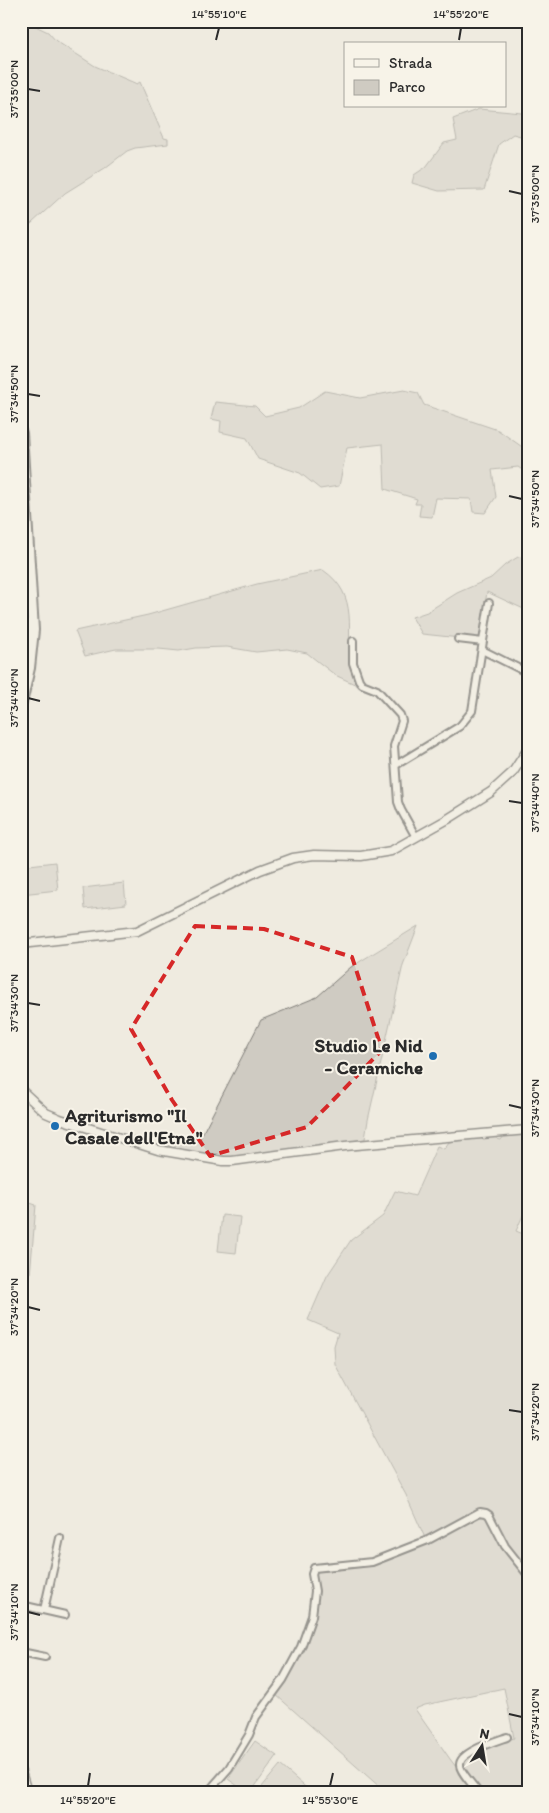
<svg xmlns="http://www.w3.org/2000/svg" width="549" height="1813" viewBox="0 0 549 1813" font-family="Itim,sans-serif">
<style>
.green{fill:#cfcbc2;stroke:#7d7b76}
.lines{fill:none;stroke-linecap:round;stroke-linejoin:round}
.minor-casing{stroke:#2b2b2b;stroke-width:10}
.tertiary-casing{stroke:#2b2b2b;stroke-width:11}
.primary-casing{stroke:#2b2b2b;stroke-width:14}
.minor{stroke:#f7f3e8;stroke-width:6}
.tertiary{stroke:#f7f3e8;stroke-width:8}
.primary{stroke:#f7f3e8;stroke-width:10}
.marked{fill:none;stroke:#d62828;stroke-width:4;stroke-dasharray:10 6;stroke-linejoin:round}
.ticks{fill:none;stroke:#2b2b2b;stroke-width:2}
.poi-dot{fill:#1f6fb2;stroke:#f7f3e8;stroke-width:2}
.labels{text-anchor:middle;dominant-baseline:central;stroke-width:4;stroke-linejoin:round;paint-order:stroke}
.poi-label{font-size:19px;font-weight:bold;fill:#2b2b2b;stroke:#f7f3e8;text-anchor:end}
.neatline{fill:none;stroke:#2b2b2b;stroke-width:2}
.ticks-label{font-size:12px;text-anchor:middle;fill:#2b2b2b}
</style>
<rect width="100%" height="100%" fill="#efebe0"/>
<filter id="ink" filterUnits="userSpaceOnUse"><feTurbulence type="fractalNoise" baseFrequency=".02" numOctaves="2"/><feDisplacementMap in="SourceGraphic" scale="10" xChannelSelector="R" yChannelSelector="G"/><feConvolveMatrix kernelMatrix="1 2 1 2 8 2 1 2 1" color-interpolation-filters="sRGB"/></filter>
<g filter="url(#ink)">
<path class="green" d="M21 21H25L48 32 56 41 95 66 137 84 140 82 164 138 168 139V144L135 148 127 151 105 168 65 193 21 233Z
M479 109 522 113 528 112V138L513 134 499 144 484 190 439 191 412 183 414 175 426 167 444 143 457 140 453 119Z
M404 390 418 393 424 405 498 430 528 451V474L518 467 492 470 496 497 485 513 473 512 471 499 436 498 432 517 419 516 421 504H415L417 499 385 489 383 444 347 448 339 486 320 489 300 473 258 459 247 438 220 432 221 421 211 419 215 402 255 406 265 416 299 408 325 391 360 398Z
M518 557 528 558V611L487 592 479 640 422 634 412 617 427 612 457 593 491 578 505 565Z
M323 570C361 596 345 631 351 668 352 674 356 680 359 686L335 675 307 653 287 649 256 652 227 647 196 648 179 651 159 649H116L85 656 75 631 148 615 257 584Z
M55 862 58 890 21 894V866Z
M124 883 126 904 85 909 83 888Z
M418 926 403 965 368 1120 365 1139 229 1157 161 1147 194 1142 199 1140 261 1020 317 997 351 967Z
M528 1134V1204L516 1231 528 1236V1572L507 1545 487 1509 481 1508 425 1538 406 1495 335 1364 334 1346 338 1333 308 1320 327 1276 351 1240 383 1216 395 1191 415 1196 437 1146 444 1149 449 1142 497 1137V1139L501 1140 504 1136Z
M21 1200 36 1205 21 1381Z
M222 1215 240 1217 236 1253 218 1251Z
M480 1515 487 1517 506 1551 528 1580V1792H483L463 1768V1765C468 1752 501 1743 514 1738L504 1688 425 1705 415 1709 450 1759 475 1792H381L382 1789 275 1694 308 1634 315 1571 372 1565Z
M255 1741 277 1756 251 1792H246L228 1779Z
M280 1765 311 1792H265L261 1788Z"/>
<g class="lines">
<g class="minor-casing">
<path id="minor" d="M458 639 483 642
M353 641V663L359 680 362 684 377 690 400 715 402 721 394 746 398 802 401 810 416 837
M482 650 528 673
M396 765 460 726 472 711 489 603
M21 1605 65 1615
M44 1610 60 1538
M21 1652 45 1657
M208 1792 229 1768 249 1735 256 1717 283 1680 301 1647 312 1616 315 1591 312 1574 314 1568 372 1562 428 1540 480 1512 486 1513 489 1515 505 1546 528 1575
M478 1792C474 1786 460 1772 460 1765 459 1752 496 1741 507 1737"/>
</g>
<g class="tertiary-casing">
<path id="tertiary" d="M21 944 137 931 260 870 293 858 314 855 361 856 391 851 448 819 491 792 513 772 528 749
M21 1090 46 1113 60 1119 158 1150 223 1161H232L345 1146 528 1130
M21 1772 27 1792"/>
</g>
<g class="primary-casing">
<path id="primary" d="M21 433 33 630 29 668 21 703"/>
</g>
<use href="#minor" class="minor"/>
<use href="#tertiary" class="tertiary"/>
<use href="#primary" class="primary"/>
</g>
</g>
<path d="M0 0H549V1813H0ZM195 926 264 929 352 957 382 1050 307 1127 210 1156 172 1100 131 1029Z" fill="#efebe0" fill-opacity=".55" fill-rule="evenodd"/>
<path class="marked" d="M195 926 264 929 352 957 382 1050 307 1127 210 1156 172 1100 131 1029Z"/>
<path class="ticks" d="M216 40 219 28M459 40 461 28M28 89 40 91M509 191 522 194M28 394 40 396M509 496 522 499M28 698 40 701M509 801 522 803M28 1003 40 1005M509 1105 522 1108M28 1307 40 1310M509 1410 522 1412M28 1612 40 1615M509 1714 522 1717M88 1786 90 1773M330 1786 333 1773"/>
<g class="poi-dot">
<circle cx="433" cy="1056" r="5"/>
<circle cx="55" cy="1126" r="5"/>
</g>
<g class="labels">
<g class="poi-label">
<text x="423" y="1045">Studio Le Nid<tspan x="423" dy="22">- Ceramiche</tspan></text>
<text x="65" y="1115" text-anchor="start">Agriturismo "Il<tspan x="65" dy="22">Casale dell'Etna"</tspan></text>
</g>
</g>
<rect width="549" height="1813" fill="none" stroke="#f7f3e8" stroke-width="55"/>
<rect x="344" y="42" width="162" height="65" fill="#f7f3e8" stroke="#a5a39c"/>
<rect x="354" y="59" width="25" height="8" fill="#f7f3e8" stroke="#a5a39c"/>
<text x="389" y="68" font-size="15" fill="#2b2b2b">Strada</text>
<rect x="354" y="80" width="25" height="15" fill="#cfcbc2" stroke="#a5a39c"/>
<text x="389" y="92" font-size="15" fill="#2b2b2b">Parco</text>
<g transform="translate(482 1746) rotate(12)" stroke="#f7f3e8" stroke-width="4" paint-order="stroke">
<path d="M0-4L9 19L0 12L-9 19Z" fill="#2b2b2b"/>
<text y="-8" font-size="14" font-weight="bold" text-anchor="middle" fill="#2b2b2b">N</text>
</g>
<rect x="28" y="28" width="494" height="1758" class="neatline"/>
<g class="ticks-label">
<text x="219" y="18">14°55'10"E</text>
<text x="461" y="18">14°55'20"E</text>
<text transform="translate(14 89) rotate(-90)" y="4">37°35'00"N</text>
<text transform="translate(535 194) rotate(-90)" y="4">37°35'00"N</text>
<text transform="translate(14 394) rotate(-90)" y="4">37°34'50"N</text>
<text transform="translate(535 499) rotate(-90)" y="4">37°34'50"N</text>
<text transform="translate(14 698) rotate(-90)" y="4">37°34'40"N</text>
<text transform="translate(535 803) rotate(-90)" y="4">37°34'40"N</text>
<text transform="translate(14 1003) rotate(-90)" y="4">37°34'30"N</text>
<text transform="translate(535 1108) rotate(-90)" y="4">37°34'30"N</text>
<text transform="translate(14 1307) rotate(-90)" y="4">37°34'20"N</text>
<text transform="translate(535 1412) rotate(-90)" y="4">37°34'20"N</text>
<text transform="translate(14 1612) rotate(-90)" y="4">37°34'10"N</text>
<text transform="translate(535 1717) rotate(-90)" y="4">37°34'10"N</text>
<text x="88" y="1804">14°55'20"E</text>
<text x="330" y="1804">14°55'30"E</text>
</g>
</svg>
